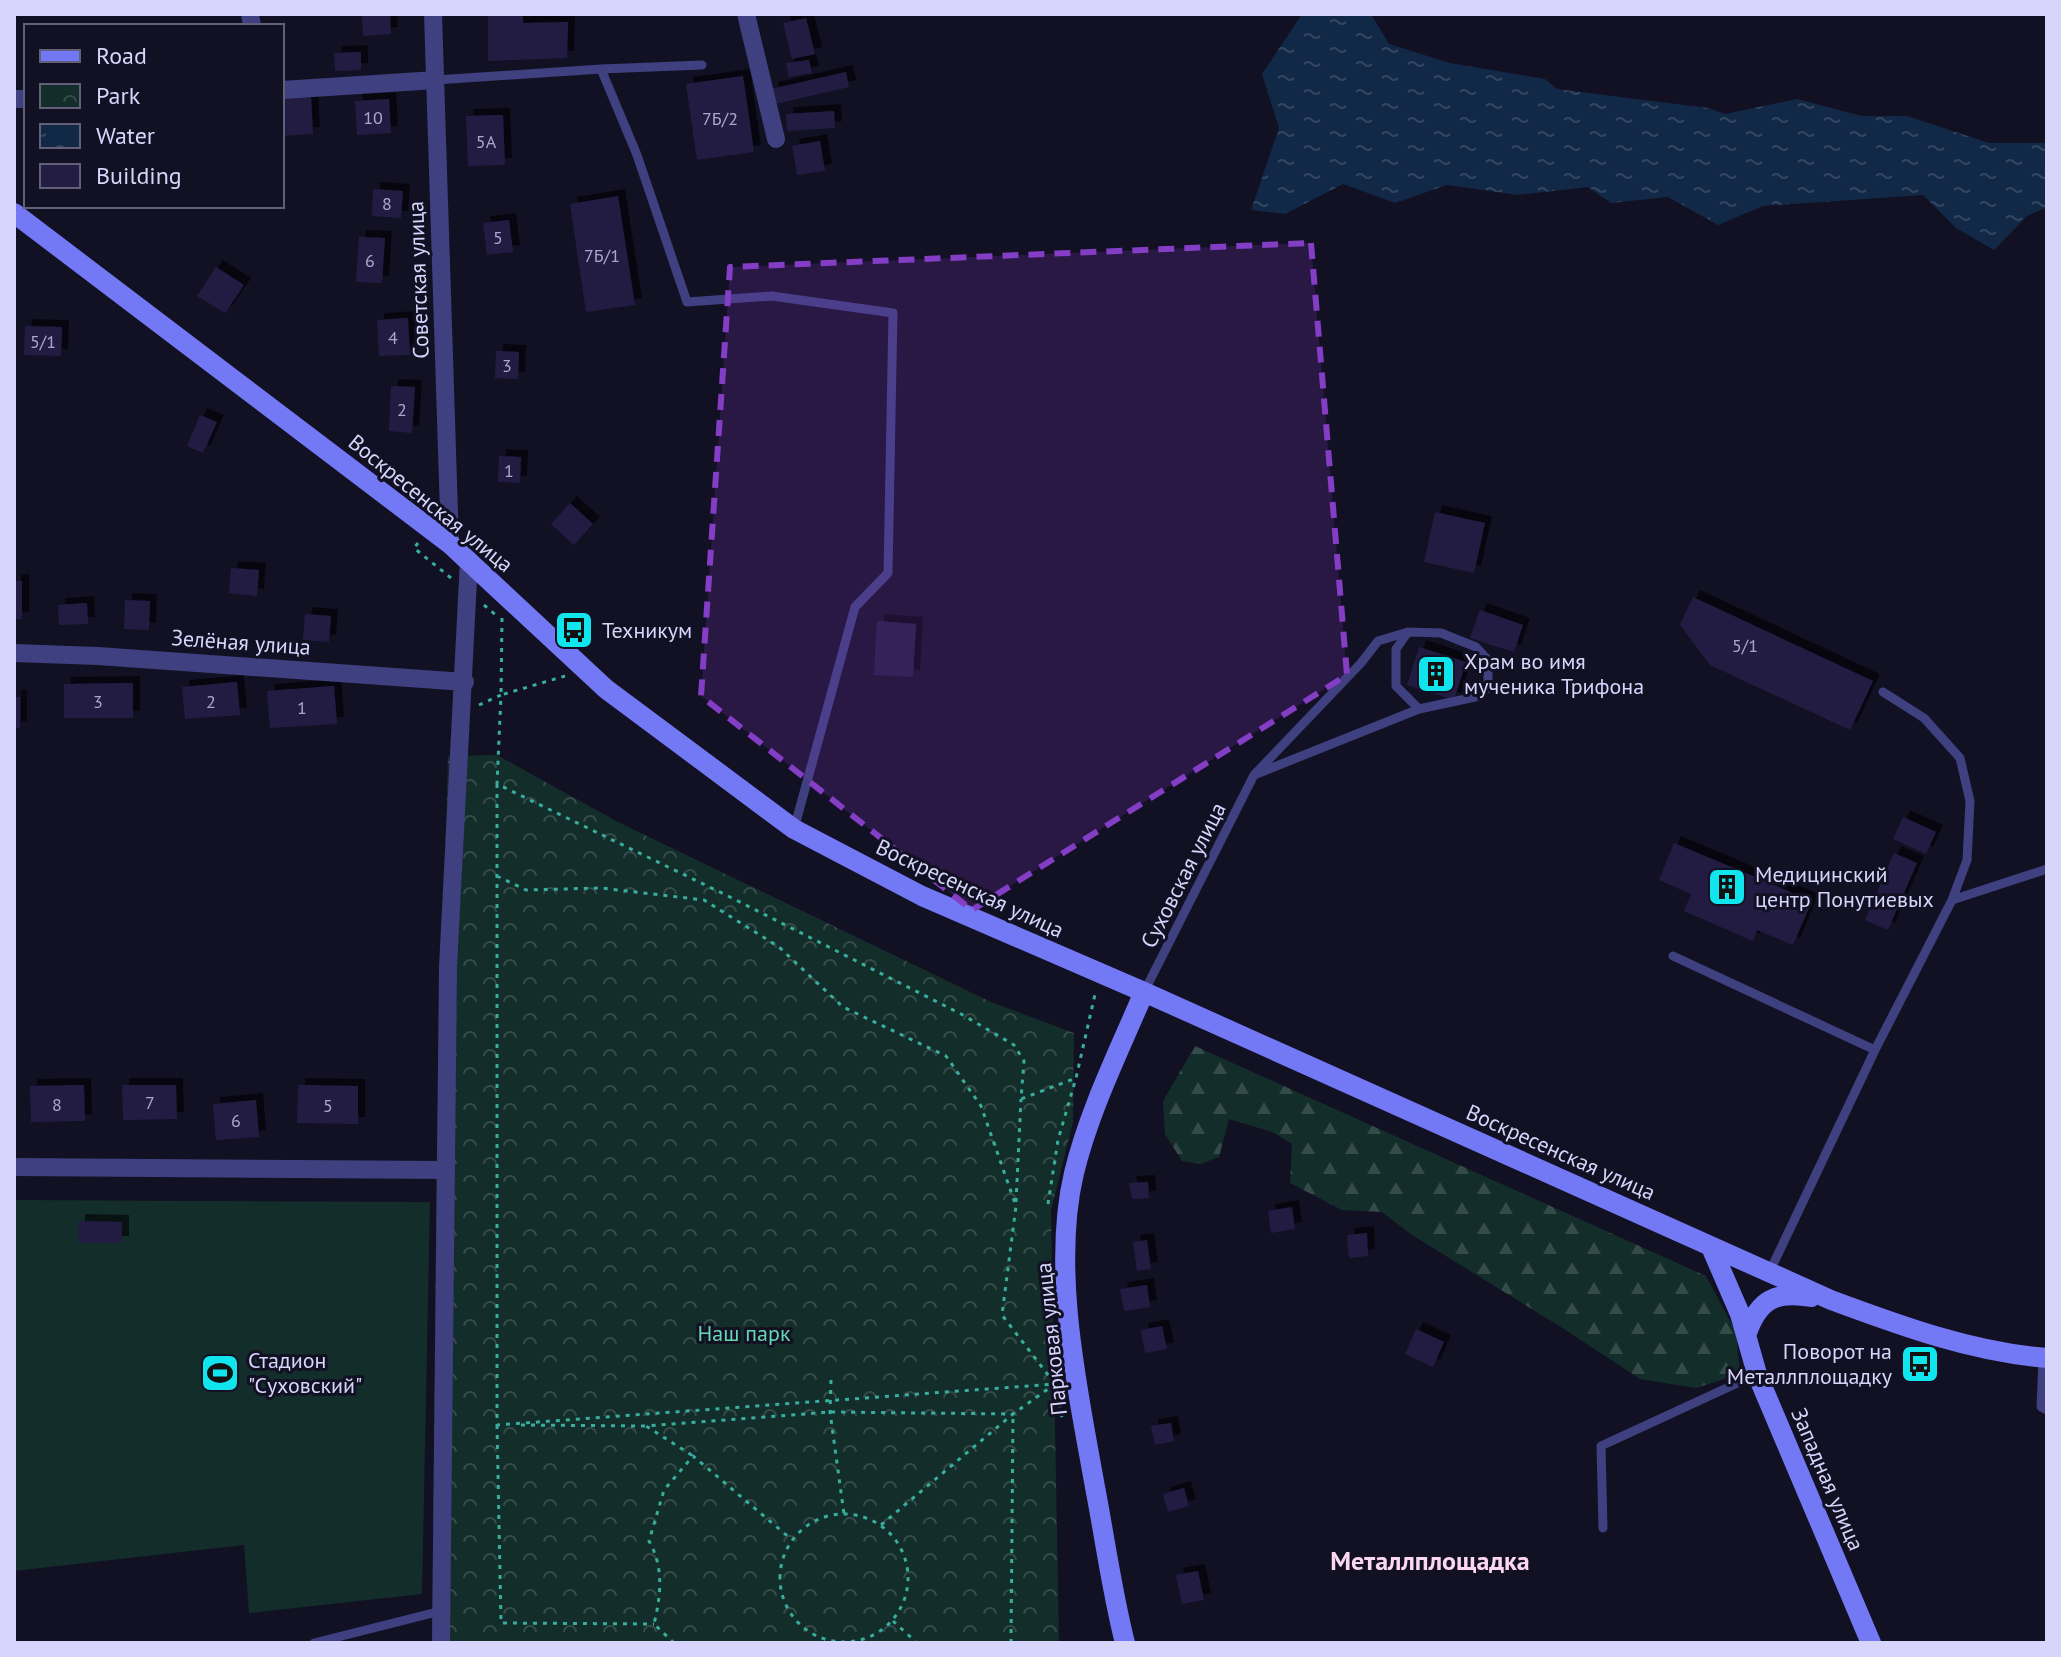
<svg xmlns="http://www.w3.org/2000/svg" width="2061" height="1657" viewBox="0 0 2061 1657" font-family="'PT Sans',sans-serif">
<style>
.forest{fill:url(#forest-firs)}
.park{fill:url(#park-crowns)}
.garden{fill:#132d2a}
.water{fill:url(#water-ripples)}
.building{fill:#231d43;filter:url(#shadow)}
.lines{fill:none;stroke-linecap:round;stroke-linejoin:round}
.path{stroke:#37ae9f;stroke-width:3;stroke-dasharray:4 6;stroke-linecap:butt}
.lane{stroke:#3e407f;stroke-width:9}
.street{stroke:#3e407f;stroke-width:18}
.secondary{stroke:#7378f5;stroke-width:20}
.marked{fill:#843dc5;fill-opacity:0.2;stroke:#843dc5;stroke-width:6;stroke-dasharray:16 10;stroke-linejoin:round}
.labels{text-anchor:middle;dominant-baseline:central;stroke-width:6;stroke-linejoin:round;paint-order:stroke}
.number-label{font-size:18px;fill:#aaa7ce}
.street-label{font-size:22px;fill:#d7d5fc;stroke:#121023}
.poi-label{font-size:22px;fill:#d7d5fc;stroke:#121023;text-anchor:start}
.park-label{font-size:22px;fill:#66d7b4;stroke:#121023}
.quarter-label{font-size:26px;font-weight:bold;fill:#fcd7f1;stroke:#121023}
</style>
<defs>
<pattern id="forest-firs" width="22" height="20" patternUnits="userSpaceOnUse" patternTransform="scale(2)"><rect width="22" height="20" fill="#132d2a"/><path d="M5 1l3.5 6h-7zM16 11l3.5 6h-7z" fill="#354b4a"/></pattern>
<pattern id="park-crowns" width="20" height="18" patternUnits="userSpaceOnUse" patternTransform="scale(2)"><rect width="20" height="18" fill="#132d2a"/><path d="M2 6a3 3 0 1 1 6 0M12 15a3 3 0 1 1 6 0" fill="none" stroke="#354b4a"/></pattern>
<pattern id="water-ripples" width="26" height="14" patternUnits="userSpaceOnUse" patternTransform="scale(2)"><rect width="26" height="14" fill="#112846"/><path d="M2 4q2-2 4 0t4 0M15 11q2-2 4 0t4 0" fill="none" stroke="#334662"/></pattern>
<filter id="shadow"><feDropShadow dx="7" dy="-7" stdDeviation="0" flood-color="#0009"/></filter>
</defs>
<rect width="100%" height="100%" fill="#121023"/>
<path class="forest" d="M1195 1046 1706 1276 1736 1332 1740 1374 1696 1388 1640 1379 1564 1329 1412 1235 1382 1212 1342 1210 1290 1183 1292 1144 1272 1132 1229 1119 1219 1157 1201 1164 1182 1161 1165 1134 1163 1101Z"/>
<path class="park" d="M497 755 618 822 991 1002 1074 1033 1073 1122 1051 1211 1059 1643H432L437 1138 448 756Z"/>
<path class="garden" d="M14 1200 430 1202 422 1594 249 1613 244 1545 14 1571Z"/>
<path class="water" d="M1302 14H1371L1389 44 1450 63 1545 79 1557 89 1708 108 1725 114 1797 99 1862 116H1907L1989 143H2047V207L2027 216 1994 250 1956 228 1923 195 1763 206 1718 225 1668 197 1611 203 1588 187 1518 195 1447 185 1395 203 1343 184 1285 214 1251 210 1279 128 1262 74Z"/>
<path class="building" d="M362 14H390L391 34 363 36Z
M488 14H523V23L568 22 567 58 488 61Z
M806 18 815 54 792 59 783 23Z
M361 52V70L335 71 334 53Z
M809 60 812 73 789 77 786 63Z
M846 72 849 87 775 104 771 89Z
M743 76 754 152 697 160 686 84Z
M311 96 313 134 282 136V97Z
M389 99 391 133 357 135 355 101Z
M834 111 835 128 787 131 786 114Z
M503 115 505 165 468 166 466 116Z
M820 141 825 171 797 175 792 146Z
M373 189 403 191 401 218 372 216Z
M618 196 635 305 586 312 570 204Z
M509 220 513 252 487 255 483 223Z
M359 237 385 238 382 283 356 282Z
M216 267 244 285 225 313 197 296Z
M408 318 410 355 379 356 377 320Z
M25 326 62 327 61 356 24 355Z
M496 351 519 352 518 379 495 378Z
M391 386 415 387 412 433 389 431Z
M200 415 217 422 203 453 187 446Z
M499 456 521 457 520 483 498 482Z
M570 503 593 524 574 545 551 524Z
M1435 512 1485 523 1474 573 1424 562Z
M231 568 259 570 257 596 229 593Z
M14 581H22V619H14Z
M1693 597 1873 681 1850 730 1710 665 1680 625Z
M125 600 150 601 149 630 124 629Z
M87 603 88 624 59 625 58 605Z
M1480 610 1523 625 1514 652 1470 638Z
M305 614 331 616 329 642 303 640Z
M877 621 916 624 913 677 874 675Z
M1419 647 1466 662 1454 700 1407 685Z
M237 682 240 715 185 719 182 687Z
M133 683V718H64V684Z
M334 686 337 724 270 728 267 691Z
M14 697H20V728H14Z
M1903 817 1936 832 1926 854 1893 839Z
M1674 843 1812 901 1793 945 1757 930 1753 941 1684 911 1691 894 1659 880Z
M1894 853 1917 863 1888 930 1865 920Z
M84 1085 85 1121 31 1122 30 1086Z
M122 1085H176L177 1119 123 1120Z
M298 1085 358 1086V1124L297 1123Z
M256 1100 259 1137 216 1140 213 1104Z
M1148 1182 1149 1198 1132 1199 1129 1183Z
M1292 1207 1295 1229 1271 1233 1268 1211Z
M78 1221 122 1222V1243H78Z
M1367 1233 1368 1256 1349 1258 1347 1235Z
M1147 1240 1151 1269 1137 1271 1133 1242Z
M1147 1285 1150 1307 1124 1311 1120 1289Z
M1162 1326 1167 1349 1145 1353 1141 1330Z
M1416 1329 1444 1342 1433 1367 1405 1354Z
M1171 1423 1174 1441 1155 1445 1151 1426Z
M1184 1488 1189 1506 1168 1512 1163 1494Z
M1198 1571 1204 1600 1182 1604 1176 1575Z"/>
<g class="lines">
<path class="path" d="M418 543 414 548 451 578
M484 605 497 616
M502 618 501 695 565 676
M479 705 501 695 497 784 730 897 963 1015 1014 1045 1024 1061 1021 1099 1076 1078
M497 784V1425L1055 1384 1013 1414 830 1412 646 1426 693 1456
M497 876 526 890 601 888 704 900 779 947 843 1007 946 1056 981 1106 1016 1206 1002 1315 1055 1384
M1016 1202 1021 1099
M1048 1204 1058 1140 1076 1078 1096 990
M1053 1364 1062 1419
M831 1380 830 1412 844 1514
M497 1425 501 1623 654 1624
M521 1425 645 1426
M780 1578a64 64 0 1 1 128 0a64 64 0 1 1-128 0Z
M881 1525 1013 1414
M893 1621 917 1643
M674 1643 654 1624C661 1595 664 1567 649 1541L664 1490 693 1456 791 1539
M1011 1643 1013 1414"/>
<path class="lane" d="M601 69 702 65
M436 80 601 69 637 155 687 302 772 296 893 313 888 573 855 607 794 829
M1408 632 1396 649V686L1419 709
M1952 900 2047 869
M1673 956 1875 1050
M1144 992 1254 775 1361 663 1378 641 1408 632 1441 633 1476 647 1488 660V688L1475 697 1419 709 1254 775
M1769 1273 1875 1050 1952 900 1967 860 1970 801 1960 758 1924 718 1883 692
M2043 1358 2041 1407 2047 1410
M1603 1528 1601 1446 1757 1374
M314 1643 441 1611"/>
<path class="street" d="M250 14 252 26
M433 14 450 544
M746 14 776 139
M282 90 436 80
M14 99H26
M14 653 98 656 465 682
M14 1167 446 1170
M441 1643 448 967 469 560"/>
<path class="secondary" d="M14 213 450 544 606 689 794 829 922 896 1144 992 1831 1300C1901 1326 1972 1352 2047 1358
M1711 1247 1740 1314 1757 1374 1871 1643
M1747 1333C1759 1299 1776 1291 1811 1297
M1125 1643C1112 1592 1105 1539 1095 1487 1078 1391 1051 1270 1074 1173 1089 1111 1119 1051 1144 992"/>
</g>
<path class="marked" d="M1311 243 1347 675 972 910 701 696 730 267Z"/>
<defs>
<g id="bus-square" transform="scale(2)"><rect x="-9" y="-9" width="18" height="18" rx="4" fill="#10e4ed" stroke="#121023"/><path d="M-5-6H5V4H4V6H2V4H-2V6H-4V4H-5ZM-3.5-4V0h7V-4ZM-3.5 1.2v1.5H-2V1.2ZM2 1.2v1.5H3.5V1.2Z" fill="#111"/></g>
<g id="building-square" transform="scale(2)"><rect x="-9" y="-9" width="18" height="18" rx="4" fill="#10e4ed" stroke="#121023"/><path d="M-4-6H4V6H1V3H-1V6H-4ZM-2.5-4.3h1.7v1.8h-1.7ZM.8-4.3h1.7v1.8H.8ZM-2.5-1h1.7V.8h-1.7ZM.8-1h1.7V.8H.8Z" fill="#111"/></g>
<g id="stadium-square" transform="scale(2)"><rect x="-9" y="-9" width="18" height="18" rx="4" fill="#10e4ed" stroke="#121023"/><path d="M0-5a6.5 5 0 1 0 0 10a6.5 5 0 1 0 0-10ZM-3.5-1.8h7v3.6h-7Z" fill="#111"/></g>
</defs>
<g fill-rule="evenodd">
<use href="#bus-square" x="574" y="630"/>
<use href="#building-square" x="1436" y="674"/>
<use href="#building-square" x="1727" y="887"/>
<use href="#bus-square" x="1920" y="1364"/>
<use href="#stadium-square" x="220" y="1373"/>
</g>
<g class="labels">
<g class="number-label">
<text x="373" y="117">10</text>
<text x="720" y="118">7Б/2</text>
<text x="486" y="141">5А</text>
<text x="387" y="203">8</text>
<text x="498" y="237">5</text>
<text x="602" y="255">7Б/1</text>
<text x="370" y="260">6</text>
<text x="393" y="337">4</text>
<text x="43" y="341">5/1</text>
<text x="507" y="365">3</text>
<text x="402" y="409">2</text>
<text x="509" y="470">1</text>
<text x="1745" y="645">5/1</text>
<text x="98" y="701">3</text>
<text x="211" y="701">2</text>
<text x="302" y="707">1</text>
<text x="150" y="1102">7</text>
<text x="57" y="1104">8</text>
<text x="328" y="1105">5</text>
<text x="236" y="1120">6</text>
</g>
<g class="street-label">
<text transform="translate(418 280) rotate(-92)">Советская улица</text>
<text transform="translate(431 503) rotate(39)">Воскресенская улица</text>
<text transform="translate(241 642) rotate(4)">Зелёная улица</text>
<text transform="translate(1183 875) rotate(-63)">Суховская улица</text>
<text transform="translate(970 888) rotate(25)">Воскресенская улица</text>
<text transform="translate(1561 1152) rotate(24)">Воскресенская улица</text>
<text transform="translate(1051 1339) rotate(-96)">Парковая улица</text>
<text transform="translate(1828 1479) rotate(67)">Западная улица</text>
</g>
<g class="poi-label">
<text x="602" y="630">Техникум</text>
<text x="1464" y="661">Храм во имя<tspan x="1464" dy="25">мученика Трифона</tspan></text>
<text x="1755" y="874">Медицинский<tspan x="1755" dy="25">центр Понутиевых</tspan></text>
<text x="1892" y="1351" text-anchor="end">Поворот на<tspan x="1892" dy="25">Металлплощадку</tspan></text>
<text x="248" y="1360">Стадион<tspan x="248" dy="25">"Суховский"</tspan></text>
</g>
<g class="park-label">
<text x="744" y="1333">Наш парк</text>
</g>
<g class="quarter-label">
<text x="1430" y="1560">Металлплощадка</text>
</g>
</g>
<rect width="2061" height="1657" fill="none" stroke="#d7d5fc" stroke-width="32"/>
<rect x="24" y="24" width="260" height="184" fill="#121023" stroke="#615f7a" stroke-width="2"/>
<rect x="40" y="50" width="40" height="12" fill="#7378f5" stroke="#615f7a" stroke-width="2"/>
<text x="96" y="64" font-size="24" fill="#d7d5fc">Road</text>
<rect x="40" y="84" width="40" height="24" fill="url(#park-crowns)" stroke="#615f7a" stroke-width="2"/>
<text x="96" y="104" font-size="24" fill="#d7d5fc">Park</text>
<rect x="40" y="124" width="40" height="24" fill="url(#water-ripples)" stroke="#615f7a" stroke-width="2"/>
<text x="96" y="144" font-size="24" fill="#d7d5fc">Water</text>
<rect x="40" y="164" width="40" height="24" fill="#231d43" stroke="#615f7a" stroke-width="2"/>
<text x="96" y="184" font-size="24" fill="#d7d5fc">Building</text>
</svg>
